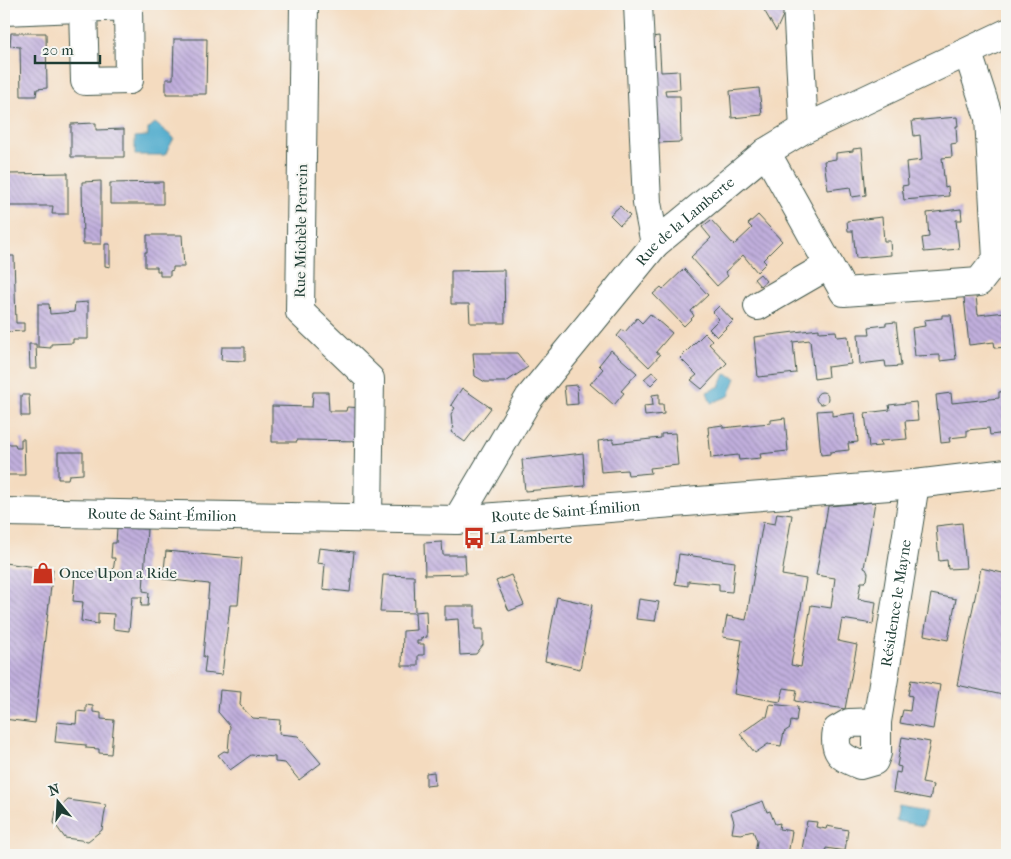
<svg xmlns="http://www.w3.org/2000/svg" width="1011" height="859" viewBox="0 0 1011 859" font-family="'IM FELL French Canon',serif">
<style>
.water{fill:#4eaacc;stroke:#367480}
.building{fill:url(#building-back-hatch)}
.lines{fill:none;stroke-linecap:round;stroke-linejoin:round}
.minor-casing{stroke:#3f5549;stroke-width:30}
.minor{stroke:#fff;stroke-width:28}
.labels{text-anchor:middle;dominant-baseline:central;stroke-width:4;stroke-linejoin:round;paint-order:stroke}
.street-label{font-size:15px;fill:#1f3d34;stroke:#f6f6f2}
.poi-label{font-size:15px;fill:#1f3d34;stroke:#f6f6f2;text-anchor:start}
</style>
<defs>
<pattern id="building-back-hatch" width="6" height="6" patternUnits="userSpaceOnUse" patternTransform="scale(1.25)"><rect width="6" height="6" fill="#c1afdd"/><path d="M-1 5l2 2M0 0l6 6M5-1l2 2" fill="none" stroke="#9c90b4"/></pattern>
</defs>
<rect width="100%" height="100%" fill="#f6f6f2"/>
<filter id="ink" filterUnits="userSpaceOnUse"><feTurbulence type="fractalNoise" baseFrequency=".02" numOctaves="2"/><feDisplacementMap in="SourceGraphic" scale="10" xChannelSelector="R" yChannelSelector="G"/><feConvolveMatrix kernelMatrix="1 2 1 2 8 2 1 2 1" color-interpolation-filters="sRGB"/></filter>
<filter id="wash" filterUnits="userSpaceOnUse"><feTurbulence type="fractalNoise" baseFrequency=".0096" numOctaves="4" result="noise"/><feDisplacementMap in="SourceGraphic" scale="20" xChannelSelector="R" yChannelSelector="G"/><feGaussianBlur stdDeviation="1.12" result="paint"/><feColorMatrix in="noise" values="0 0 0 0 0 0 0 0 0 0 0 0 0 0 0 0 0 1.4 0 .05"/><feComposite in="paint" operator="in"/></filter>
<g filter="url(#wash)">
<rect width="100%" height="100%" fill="#f4dbbf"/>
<path class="water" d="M155 123 174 138 165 155H135V137L148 136V129Z
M725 374 736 378 729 396 711 403 707 392 720 386Z
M899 807 926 812 923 826 896 821Z"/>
<g id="blocks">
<path class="building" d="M786 9 776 31 764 10Z
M11 33H46L47 88 37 89 36 96H21L20 47 10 46Z
M659 36 661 72 679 71 680 89 665 90 666 96H680L681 142 656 143 652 37Z
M174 39H207L206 94H166V79H173Z
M759 88 762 115 732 118 730 91Z
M957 117 958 126H956L957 143 951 144 952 157 942 158 945 187 948 186 949 196 904 200 902 186 908 185 906 162 922 160 920 135 914 136 912 121Z
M96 123V130L124 129V157H71V124Z
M862 148 866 195 852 197 850 187 828 190 824 161 836 159V153L853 151V149Z
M68 173V214H52L53 206H4V184H9V174Z
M101 181V244H83L82 182Z
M163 182V204H110V183Z
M620 206 630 216 620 225 610 215Z
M961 209 962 220H956L959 249 924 252 922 238 929 237 927 213Z
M758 215 782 241 763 260 766 263 757 272 743 255 725 272 728 276 717 286 691 257 711 238 702 227 711 220 734 245 752 228 748 224Z
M882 217 884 241H890L891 255 856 258 853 231H848L847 221Z
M147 235H182L184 267H173V270L170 271V276H160V271H157V267H145V252H147Z
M105 244H110V267L105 266Z
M4 256H14L16 323H24V331L4 332Z
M684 269 708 295 691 311 694 316 684 326 653 294 661 287 663 289Z
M504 270 505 323H470L469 304H451V271Z
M760 274 766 281 760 286 754 279Z
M976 296 978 315 1006 312 1007 347 995 348 994 342 969 345 964 297Z
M88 302V339H73V343L51 344V348L38 347V304H49L50 314 74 312 75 303Z
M719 306 733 321 717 337 709 329 719 319 713 312Z
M650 314 672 333 656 352 660 355 649 367 617 336 622 330 625 332 637 318 642 323Z
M942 315H951L956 359 940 361V355L915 356 912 328 925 326 924 320 942 318Z
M896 322 901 366 886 367 885 361 860 364 858 334H870L869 327 886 325V323Z
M819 329V332L836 331 837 337 848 336 851 364 827 367 828 377 814 379 810 340 793 342 796 373 758 377 754 337Z
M705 333 713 341 709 344 727 363 702 389 691 380 697 375 680 358Z
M29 344H36L37 369H30Z
M222 347H245V361L221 360Z
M611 350 637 373 621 391 624 393 614 405 590 384 603 369 599 365Z
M473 353H517L528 367 506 382H485L475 376Z
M652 372 659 377 651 385 644 379Z
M577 385 578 404 566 405 564 386Z
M462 388 491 408 465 442 451 432 454 427 452 425 451 414 455 408 451 405Z
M1007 391V433L990 435 989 428 967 430V436L949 438 950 442 941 443 936 395 951 393 952 403 999 398V392Z
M816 398a6 6 0 1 1 12 0a6 6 0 1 1-12 0Z
M313 392H328L329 411H346L347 407 364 408V441L297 440V442H272V406L312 407Z
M659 394V404H663L664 414 645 416 644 406 653 405 652 395Z
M21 395H29L30 416H21Z
M916 402 918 420 905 421 907 439 880 441 881 446 869 447 865 413 890 410 889 405Z
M832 410V416L855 413 858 442 848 443 849 450 830 452V454L821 455 817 411Z
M785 418 788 451 760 454 761 458 739 460 738 455 711 458 708 427 723 425V428L759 424 771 423V420Z
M675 433 678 465 650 468 651 473 628 475 627 470 601 472 598 441 613 439V443L661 438V434Z
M21 439H24L25 475H4V444H15L16 448H21Z
M58 452H83V474L69 475 68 479H58Z
M583 453 585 486 525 491 522 460Z
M875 502 864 568 866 569 868 573 867 580 865 582H861L858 599 876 602 873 624 842 619 838 641 857 645 845 709 795 701 797 690 784 688 780 702 734 694 742 640 723 637 727 616 746 620 763 522 775 524 777 513 792 515 782 575 806 579 791 665 801 667 811 605 831 608 835 578 816 575 828 506Z
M962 523 966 568 948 569 947 560 939 561 936 526Z
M117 528 147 529 143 591 149 592 148 606H141L142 597H132L129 631 113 629 114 614 98 613V624L81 621 83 602 73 601 75 575H85V572L99 573V577L112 578 115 558H111L112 543H116Z
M442 542 443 555H465L466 574 425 575 424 543Z
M319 548 354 552 350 592 323 589 325 564 317 563Z
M166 551 242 558 238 605H230L222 675 204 673 206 657H203L209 584 163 579Z
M679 554 735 562 732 592 719 591V584L688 581V586L675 584Z
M4 563 53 569 35 723 4 719Z
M981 568 1007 574V696L957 685Z
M383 575 414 576 415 612 426 611 427 637 421 638V641H417V644H424V655H418V666H402L403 631 416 630 415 613 380 612Z
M511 575 524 605 509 611 496 581Z
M931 594 956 599 948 640 924 635Z
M557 597 592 605 580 669 545 661Z
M639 599 659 602 655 621 636 619Z
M445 606H475V629H483V645L476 654 460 655 458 619 445 620Z
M911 680 940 685 933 729 900 723 903 710 910 711 912 696 908 695Z
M220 690 241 692 240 705 252 718 280 720 279 734 298 736 321 763 299 780 285 763 275 762V757L251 755 230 770 218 755 224 751 228 752 230 726 218 712Z
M770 704 798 707 796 722 791 721 790 728 784 732 781 746 768 744 755 753 740 734 764 717H767Z
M86 705 93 706V712L101 713V719L114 720 111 754 99 753V749L86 748V745L55 742 57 722 76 724 77 711 86 712Z
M902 737 930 742 922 783 933 785 930 799 893 792 896 772 900 773 901 767 897 766Z
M434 772 435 785 426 786V773Z
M68 800 106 805 102 830 88 841 65 838 54 823 56 811Z
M763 801 767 812 770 811 775 824 780 823 779 829 792 831 788 855H755L757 841 753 831 741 834 732 833 734 822 731 812Z
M807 821 817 822 816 827 826 829 827 826 848 830 845 851 826 848 825 855H801Z"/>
</g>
</g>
<g filter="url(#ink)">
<use href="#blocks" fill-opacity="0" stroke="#3f5549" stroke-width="1"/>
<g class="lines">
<g class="minor-casing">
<g id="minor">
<path d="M304 4 300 312 370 379 368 518"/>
<path d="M638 4 647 203 655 244"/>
<path d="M797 4 804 129"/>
<path d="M4 11 128 6 129 80 85 81 83 8"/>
<path d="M766 152 844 292 979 282 997 259 989 118 968 53"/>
<path d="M758 306 829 265"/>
<path id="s1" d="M4 512 457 520 915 484 1007 473"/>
<path id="s2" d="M457 520 529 398 655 244 766 152 804 129 1007 33"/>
<path id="s3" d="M877 722V753L874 761 860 765C840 757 833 752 837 730L849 723 877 722 915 484"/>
</g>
</g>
<use href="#minor" class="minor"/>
</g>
</g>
<defs>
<g id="bus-bare" transform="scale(1.725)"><path d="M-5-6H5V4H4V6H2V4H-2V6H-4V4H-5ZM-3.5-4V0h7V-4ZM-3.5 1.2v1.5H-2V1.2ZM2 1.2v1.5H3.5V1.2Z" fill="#c8321e" stroke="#f6f6f2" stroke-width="2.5" paint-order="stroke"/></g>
<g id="shop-bare" transform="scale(1.725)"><path d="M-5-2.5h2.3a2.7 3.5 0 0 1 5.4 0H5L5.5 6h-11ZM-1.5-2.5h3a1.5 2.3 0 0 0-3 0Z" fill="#c8321e" stroke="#f6f6f2" stroke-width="2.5" paint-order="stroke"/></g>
</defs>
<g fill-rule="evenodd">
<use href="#bus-bare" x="474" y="538"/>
<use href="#shop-bare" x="43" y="573"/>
</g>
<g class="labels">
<g class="street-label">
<text stroke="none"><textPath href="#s2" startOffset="378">Rue de la Lamberte</textPath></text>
<text transform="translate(301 231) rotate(-89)">Rue Michèle Perrein</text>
<text stroke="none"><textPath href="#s1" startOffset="562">Route de Saint-Émilion</textPath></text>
<text stroke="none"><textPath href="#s1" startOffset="158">Route de Saint-Émilion</textPath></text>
<text stroke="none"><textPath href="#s3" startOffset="264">Résidence le Mayne</textPath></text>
</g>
<g class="poi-label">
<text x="490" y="538">La Lamberte</text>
<text x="59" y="573">Once Upon a Ride</text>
</g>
</g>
<rect width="1011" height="859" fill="none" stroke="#f6f6f2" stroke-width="20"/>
<g transform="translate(58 802) rotate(342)" stroke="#f6f6f2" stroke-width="4" paint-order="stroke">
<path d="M0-4L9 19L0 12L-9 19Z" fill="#1f3d34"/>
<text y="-8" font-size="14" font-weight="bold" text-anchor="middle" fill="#1f3d34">N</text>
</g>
<path d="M35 55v8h65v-8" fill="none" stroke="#1f3d34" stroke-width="2.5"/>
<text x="42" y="55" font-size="15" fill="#1f3d34" stroke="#f6f6f2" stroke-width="4" paint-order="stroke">20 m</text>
</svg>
